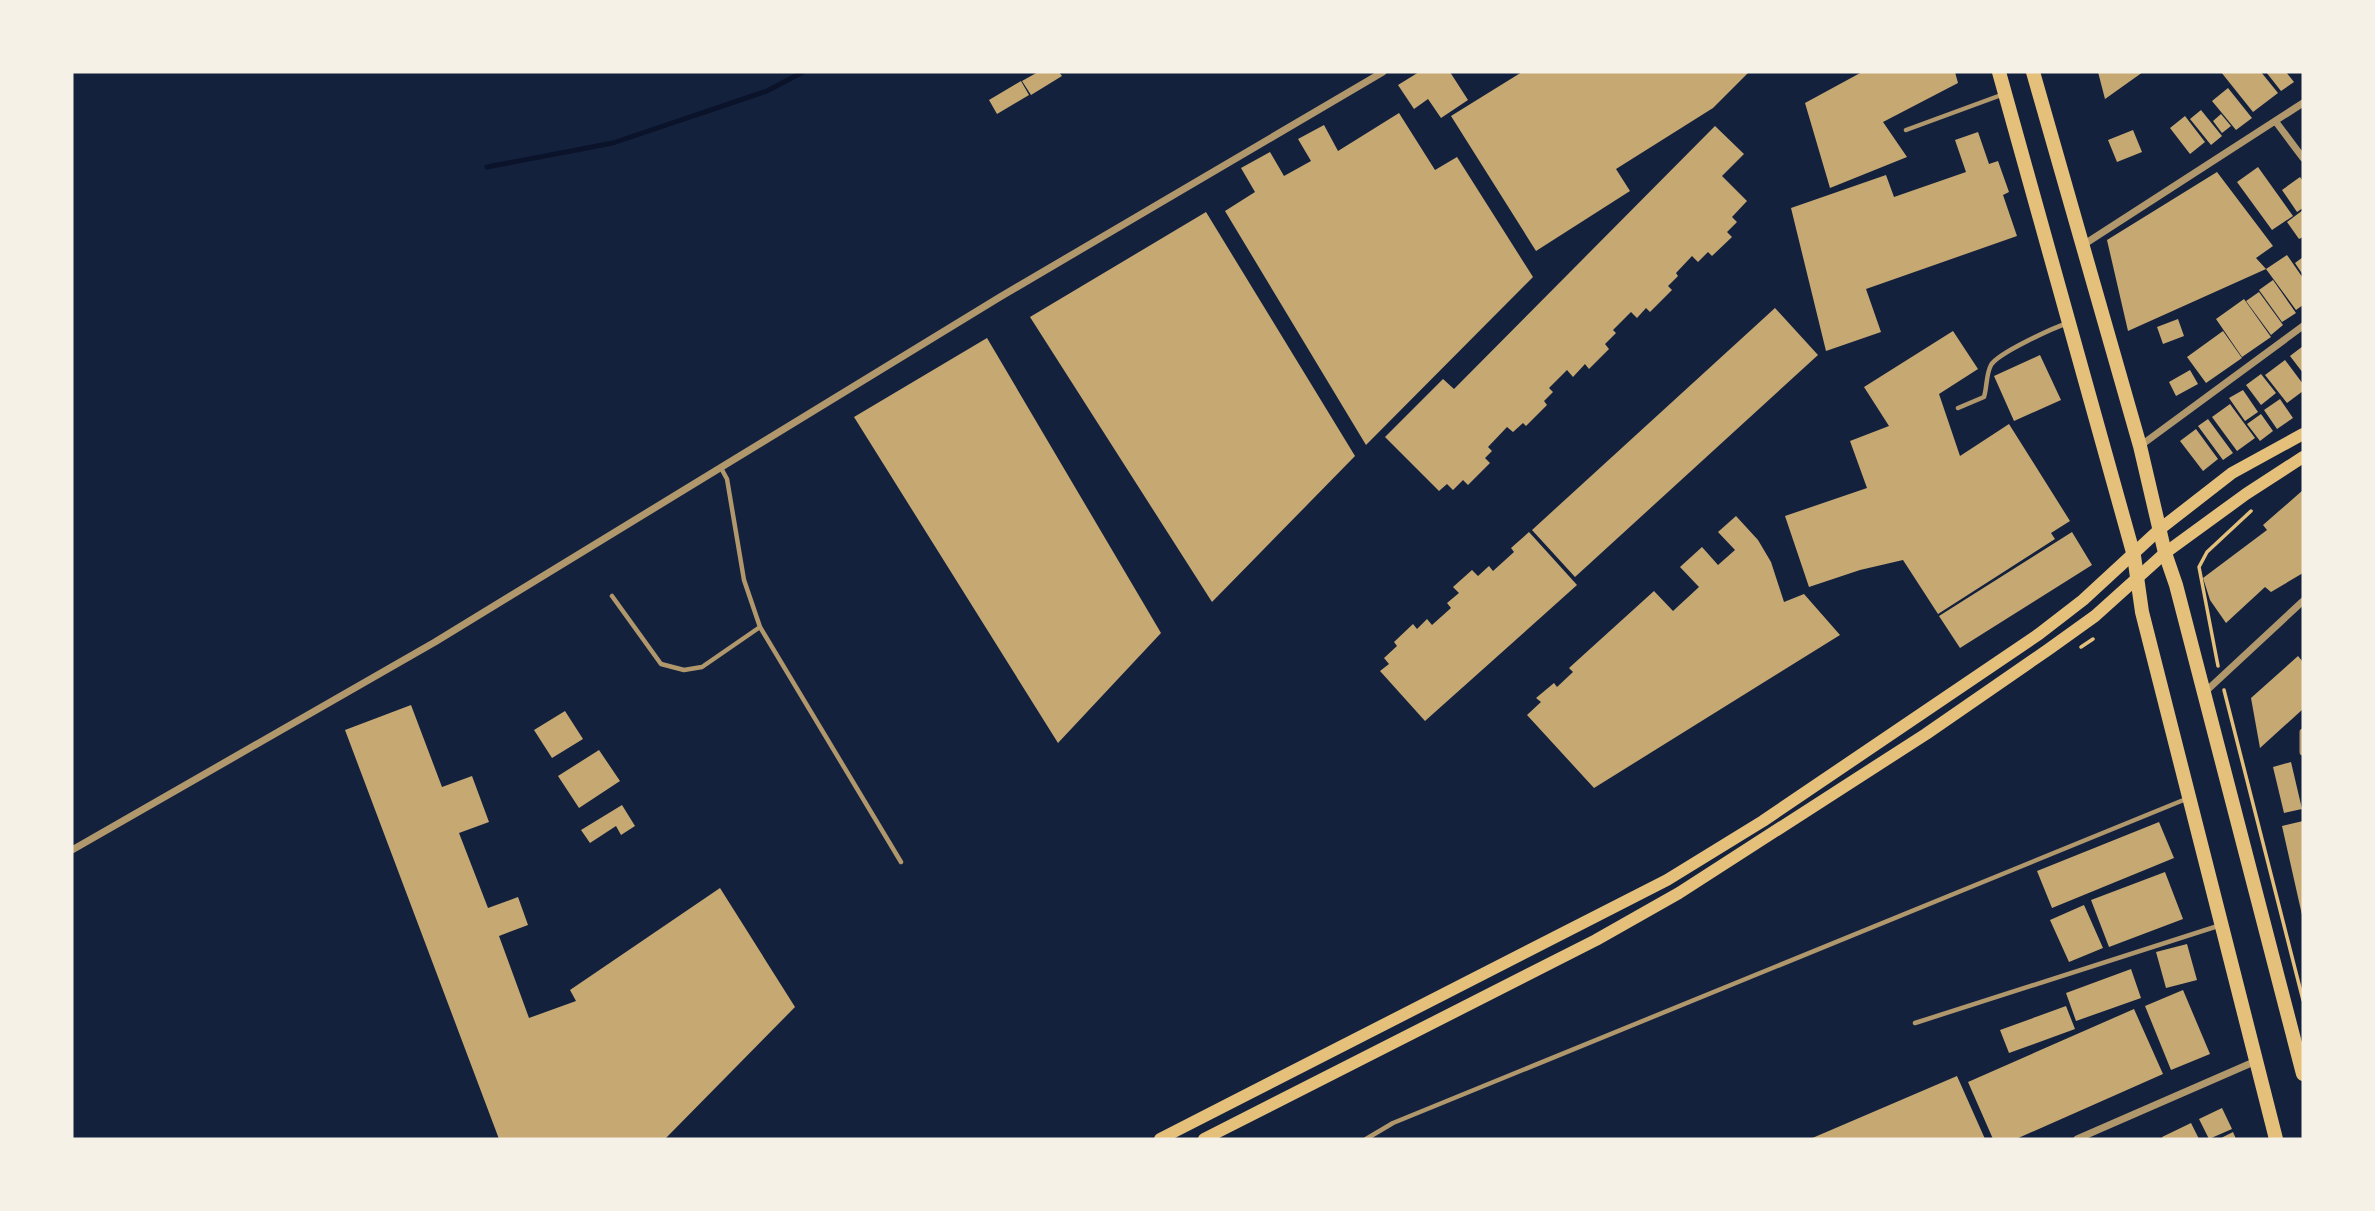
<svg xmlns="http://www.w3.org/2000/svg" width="2375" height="1211" viewBox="0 0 2375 1211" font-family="Rubik,sans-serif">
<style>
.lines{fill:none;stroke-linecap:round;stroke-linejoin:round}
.stream{stroke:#0b132b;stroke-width:5}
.building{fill:#c6a872}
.path{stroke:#e5c07b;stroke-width:3.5}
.service{stroke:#b1986c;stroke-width:4.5}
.minor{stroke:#b1986c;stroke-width:7}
.secondary{stroke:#e5c07b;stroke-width:12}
.trunk{stroke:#e5c07b;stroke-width:14}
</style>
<rect width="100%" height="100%" fill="#14213d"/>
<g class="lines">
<path class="stream" d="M487 167 613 143 767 91 803 72"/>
</g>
<path class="building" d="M1038 72H1059L1062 76 1031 95 1022 81Z
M1419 72H1450L1468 100 1441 118 1428 99 1414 109 1398 85Z
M1522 72H1749L1713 108 1616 169 1630 191 1536 251 1451 116Z
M1862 72H1955L1958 83 1883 122 1907 157 1830 188 1805 103Z
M2098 72H2143L2105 99Z
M2221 72H2261L2278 93 2253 112Z
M2266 72H2286L2294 82 2281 91Z
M1021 81 1029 95 997 114 989 100Z
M2228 88 2252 118 2236 130 2212 101Z
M2201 110 2222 136 2211 145 2190 119Z
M1399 113 1435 170 1457 157 1533 277 1366 445 1225 211 1255 192 1241 168 1270 152 1284 176 1311 161 1298 139 1324 125 1338 151Z
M2221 114 2231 126 2222 133 2213 121Z
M2185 116 2205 142 2190 154 2170 128Z
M1715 126 1744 154 1722 176 1747 201 1732 217 1737 222 1727 232 1732 237 1712 256 1708 252 1698 262 1692 256 1676 273 1678 276 1668 286 1672 290 1650 312 1646 308 1637 318 1631 312 1613 330 1616 333 1605 344 1609 349 1589 369 1585 364 1573 377 1567 370 1549 388 1553 392 1544 401 1547 405 1526 426 1523 423 1513 432 1507 427 1488 447 1492 451 1485 458 1490 463 1468 485 1463 480 1453 490 1447 484 1439 491 1385 437 1443 379 1454 389Z
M2133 130 2142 152 2117 162 2108 140Z
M1978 132 1989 164 1998 161 2009 192 2003 195 2017 236 1866 289 1881 332 1826 351 1791 208 1886 175 1894 197 1966 172 1955 140Z
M2258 167 2293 216 2272 230 2237 182Z
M2217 172 2273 246 2256 258 2266 269 2128 331 2107 240Z
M2300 177 2303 181V208L2297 212 2282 190Z
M2303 210V237L2299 239 2287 222Z
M1206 212 1355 456 1212 602 1030 317Z
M2287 255 2303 278V305L2296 310 2266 269Z
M2303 257V275L2295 263Z
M2273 280 2296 313 2282 322 2259 290Z
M2259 292 2283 325 2271 335 2246 301Z
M2244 299 2271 337 2242 357 2216 319Z
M1775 308 1818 355 1575 577 1532 530Z
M2178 319 2184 336 2163 344 2157 327Z
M1953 331 1978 369 1939 394 1960 456 2009 424 2070 521 2051 533 2055 539 1938 614 1903 560 1860 570 1809 587 1785 516 1867 488 1850 441 1889 426 1864 387Z
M2223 331 2242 358 2206 383 2187 357Z
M987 338 1161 633 1058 743 854 417Z
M2303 346V373L2290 356Z
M2040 355 2061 400 2014 421 1994 376Z
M2285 360 2303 384V391L2287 403 2265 375Z
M2190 370 2198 384 2176 396 2169 382Z
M2261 374 2276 393 2261 405 2246 385Z
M2243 390 2258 412 2245 421 2229 398Z
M2280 399 2293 418 2277 429 2264 410Z
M2230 404 2255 438 2237 451 2212 417Z
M2261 414 2273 431 2260 441 2247 424Z
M2208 419 2233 453 2223 460 2198 426Z
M2196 429 2218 459 2203 471 2180 441Z
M2303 490V573L2271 592 2265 587 2226 623 2210 600 2203 578 2267 530 2263 525Z
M1736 516 1758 540 1771 562 1784 602 1804 594 1840 635 1594 788 1527 715 1541 702 1536 698 1554 683 1557 687 1573 672 1569 668 1654 591 1673 611 1699 587 1680 567 1702 547 1718 565 1735 550 1718 532Z
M1529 532 1577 585 1425 721 1380 671 1389 664 1384 658 1397 646 1394 642 1413 624 1417 629 1427 619 1432 625 1451 608 1447 603 1459 593 1453 587 1472 570 1478 576 1489 566 1493 571 1514 552 1511 548Z
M2072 532 2092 565 1960 648 1939 616Z
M2298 656 2303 662V709L2260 748 2251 698Z
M411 705 442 787 472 776 489 822 459 833 488 908 518 897 528 925 499 936 529 1018 576 1001 570 990 720 888 795 1007 665 1139H499L345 730Z
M565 711 583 739 552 758 534 730Z
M599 750 620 781 579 808 558 776Z
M2291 762 2302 809 2284 813 2273 767Z
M622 805 635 826 621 835 616 826 590 843 581 830Z
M2303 821V915H2302L2282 826Z
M2159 822 2174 858 2052 908 2037 871Z
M2165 872 2183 919 2109 947 2091 900Z
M2084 905 2103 948 2069 962 2050 920Z
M2187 944 2197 980 2166 988 2156 952Z
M2131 969 2141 998 2076 1021 2066 993Z
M2183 990 2210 1054 2171 1070 2145 1006Z
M2066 1006 2075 1029 2009 1053 2000 1030Z
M2134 1009 2163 1074 2016 1139H1993L1968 1082Z
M1957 1076 1985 1139H1810Z
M2222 1108 2232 1129 2209 1139 2199 1119Z
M2191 1123 2199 1139H2163L2162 1137Z
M2233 1132 2236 1139H2219Z"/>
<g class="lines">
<path class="path" d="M2081 647 2093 639
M2218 666 2199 567 2207 552 2251 511
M2224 690 2303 1000"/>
<path class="service" d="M1906 130 2004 94
M1958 408 1984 397C1987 388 1986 374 1991 365 1998 353 2053 328 2068 323
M721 468 727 479 744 580 760 627 901 862
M612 596 661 664 684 670 702 667 760 627
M1915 1023 2221 925
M1366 1139 1393 1123 2186 799"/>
<path class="minor" d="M2276 122 2303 158
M2083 245 2303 103
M2140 446 2303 326
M2204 693 2303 601
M2303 732V752
M72 850 435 642 1000 297 1383 72
M2077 1139 2256 1061"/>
<path class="secondary" d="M1160 1139 1667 880 1763 821 2039 634 2083 600 2160 529 2232 473 2303 434
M1204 1139 1596 940 1679 893 1926 734 2049 649 2095 616 2165 553 2246 494 2303 457"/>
<path class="trunk" d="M1999 72 2134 556 2142 612 2276 1139
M2033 72 2140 446 2165 553 2176 585 2303 1074"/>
</g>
<rect width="2375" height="1211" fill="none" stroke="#f6f1e7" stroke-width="147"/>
</svg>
